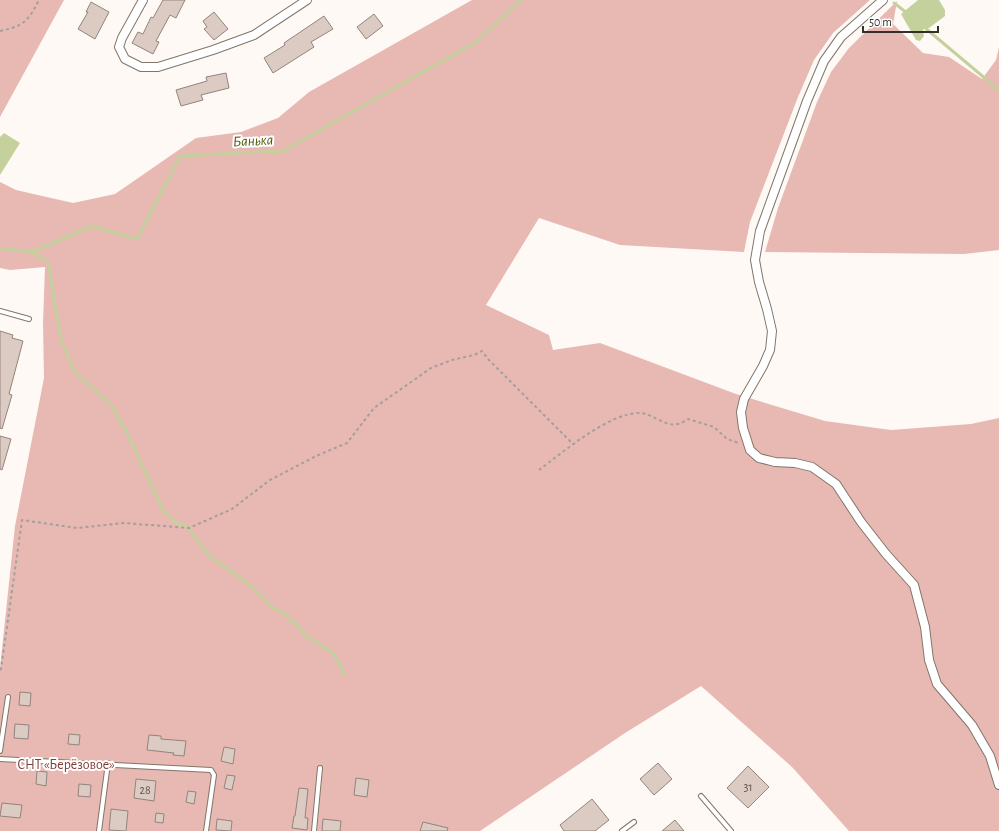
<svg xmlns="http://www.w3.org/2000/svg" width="999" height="831" viewBox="0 0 999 831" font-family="'Alegreya Sans',sans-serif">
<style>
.green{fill:#e8b8b3}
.water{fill:#c4d19d}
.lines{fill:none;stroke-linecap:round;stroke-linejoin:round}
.stream{stroke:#c4d19d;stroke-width:3}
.building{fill:#dccbc2;stroke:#93847c}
.service-casing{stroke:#80766a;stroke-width:6}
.minor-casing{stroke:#80766a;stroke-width:10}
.path{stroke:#a49f9a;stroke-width:2;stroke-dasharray:3 3;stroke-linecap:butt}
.service{stroke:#fff;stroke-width:4}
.minor{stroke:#fff;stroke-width:8}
.labels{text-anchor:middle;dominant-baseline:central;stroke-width:4;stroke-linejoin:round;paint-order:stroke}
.number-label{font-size:12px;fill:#5d564f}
.park-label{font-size:14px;fill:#833b36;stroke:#fff}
.water-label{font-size:15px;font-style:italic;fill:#4b5904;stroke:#fff}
</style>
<rect width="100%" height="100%" fill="#fef9f4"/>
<path class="green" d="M0 0H64L0 117Z
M472 0H870L833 33 814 60 798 97 750 222 744 252 620 245 539 218 486 305 549 335 553 350 600 343 736 394 825 421 891 430 971 424 999 418V831H849L792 767 701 686 625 733 480 831H0V668L15 526 44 378 43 323 45 267 10 270 0 268V182L16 190 73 203 115 194 196 138 241 132 278 118 309 92Z
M897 1 893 24 923 53 949 57 982 79 996 60 999 47V250L964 254 765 252 778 208 817 102 831 72 849 48Z"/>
<path class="water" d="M918 0H939L945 10V16L929 28 923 29 924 36 920 41 916 40 901 14Z
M4 133 20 143 0 175V137Z"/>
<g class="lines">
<path class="stream" d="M894 3 907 13
M924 27 999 90
M0 248 32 252 92 226 137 239 180 156 283 151 476 42 521 0
M32 252 48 262 61 340 75 372 112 406 127 433 164 512 175 522 189 528 202 547 212 558 249 584 272 607 284 614 296 624 306 636 332 652 341 666 344 674"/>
</g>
<path class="building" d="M163 0H185L176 18 170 15 156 41 159 42 153 54 132 43 138 32 143 34 151 17 153 18Z
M91 2 109 12 95 39 78 29 88 12H86Z
M214 12 228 29 214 40 204 29 207 27 203 21Z
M374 14 383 26 366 39 357 27Z
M324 16 333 29 311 42 314 47 273 73 264 58 285 45 284 43Z
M226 73 229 88 201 95 203 100 181 106 176 90 207 81 206 77Z
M0 331 13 335 12 338 23 341 9 394 12 395 2 429 0 428Z
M0 436 11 439 2 470 0 469Z
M20 692 31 693 30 706 19 705Z
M15 724 29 725 28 739 14 738Z
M69 734 80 735 79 745 68 744Z
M149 735 161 736V739L186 741 184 756 173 755 174 753 147 750Z
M224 747 235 749 233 764 221 761Z
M658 763 672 779 654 795 640 779Z
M748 766 769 787 748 808 727 788Z
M37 771 47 772 46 786 36 784Z
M227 775 235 776 232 790 224 788Z
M356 778 369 780 367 797 354 795Z
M136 779 156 781 154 801 134 798Z
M79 784 91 785 90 797 78 796Z
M299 788 308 789 305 818H308L307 830 292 828 294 816H295Z
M188 791 196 792 194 804 186 802Z
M592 799 609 820 595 831H564L560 825Z
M2 803 22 805 20 818 0 816Z
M111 809 128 811 126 831 109 830Z
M156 813 164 814 163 823 155 822Z
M217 819 232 821 231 831 216 830Z
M323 819 341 821 340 831H322Z
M675 820 684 831H662Z
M423 822 448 828 447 831H420Z"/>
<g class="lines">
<g class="service-casing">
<path id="service" d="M0 311 29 319
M0 751 8 697
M0 759 211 770 214 775 206 831
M701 796 731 831
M99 831 108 763
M314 831 320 768
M622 831 634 822"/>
</g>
<g class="minor-casing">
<path id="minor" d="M143 0 122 38 119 47 125 59 141 67H158L213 50 254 35 307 0
M883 0 841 37 824 61 807 101 760 231 755 260 759 282 767 309 772 331 770 350 763 366 744 399 741 412 743 428 750 450 759 458 775 462 795 463 812 467 836 484 861 522 886 554 914 585 925 627 929 660 937 684 972 725 990 756 999 785"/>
</g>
<path class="path" d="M0 31C23 26 28 22 39 0
M539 470C563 452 609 413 639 413 652 413 665 427 677 424 681 424 685 421 688 419L714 427 727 439 739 443
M0 670 1 669 22 520 77 528 124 523 189 528 232 509 270 480 316 456 347 443 374 408 431 368 452 360 474 355 482 351 488 359 573 444"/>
<use href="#service" class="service"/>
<use href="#minor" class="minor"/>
</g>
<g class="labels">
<g class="number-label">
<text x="748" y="787">31</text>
<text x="145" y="790">28</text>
</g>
<g class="park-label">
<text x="66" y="765">СНТ «Берёзовое»</text>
</g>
<g class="water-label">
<text transform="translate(253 141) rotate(-3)">Банька</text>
</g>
</g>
<path d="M863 26v6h75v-6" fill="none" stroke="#332f29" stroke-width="2"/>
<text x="869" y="26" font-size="12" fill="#332f29" stroke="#ffffff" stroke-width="3" paint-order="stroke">50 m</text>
</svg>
